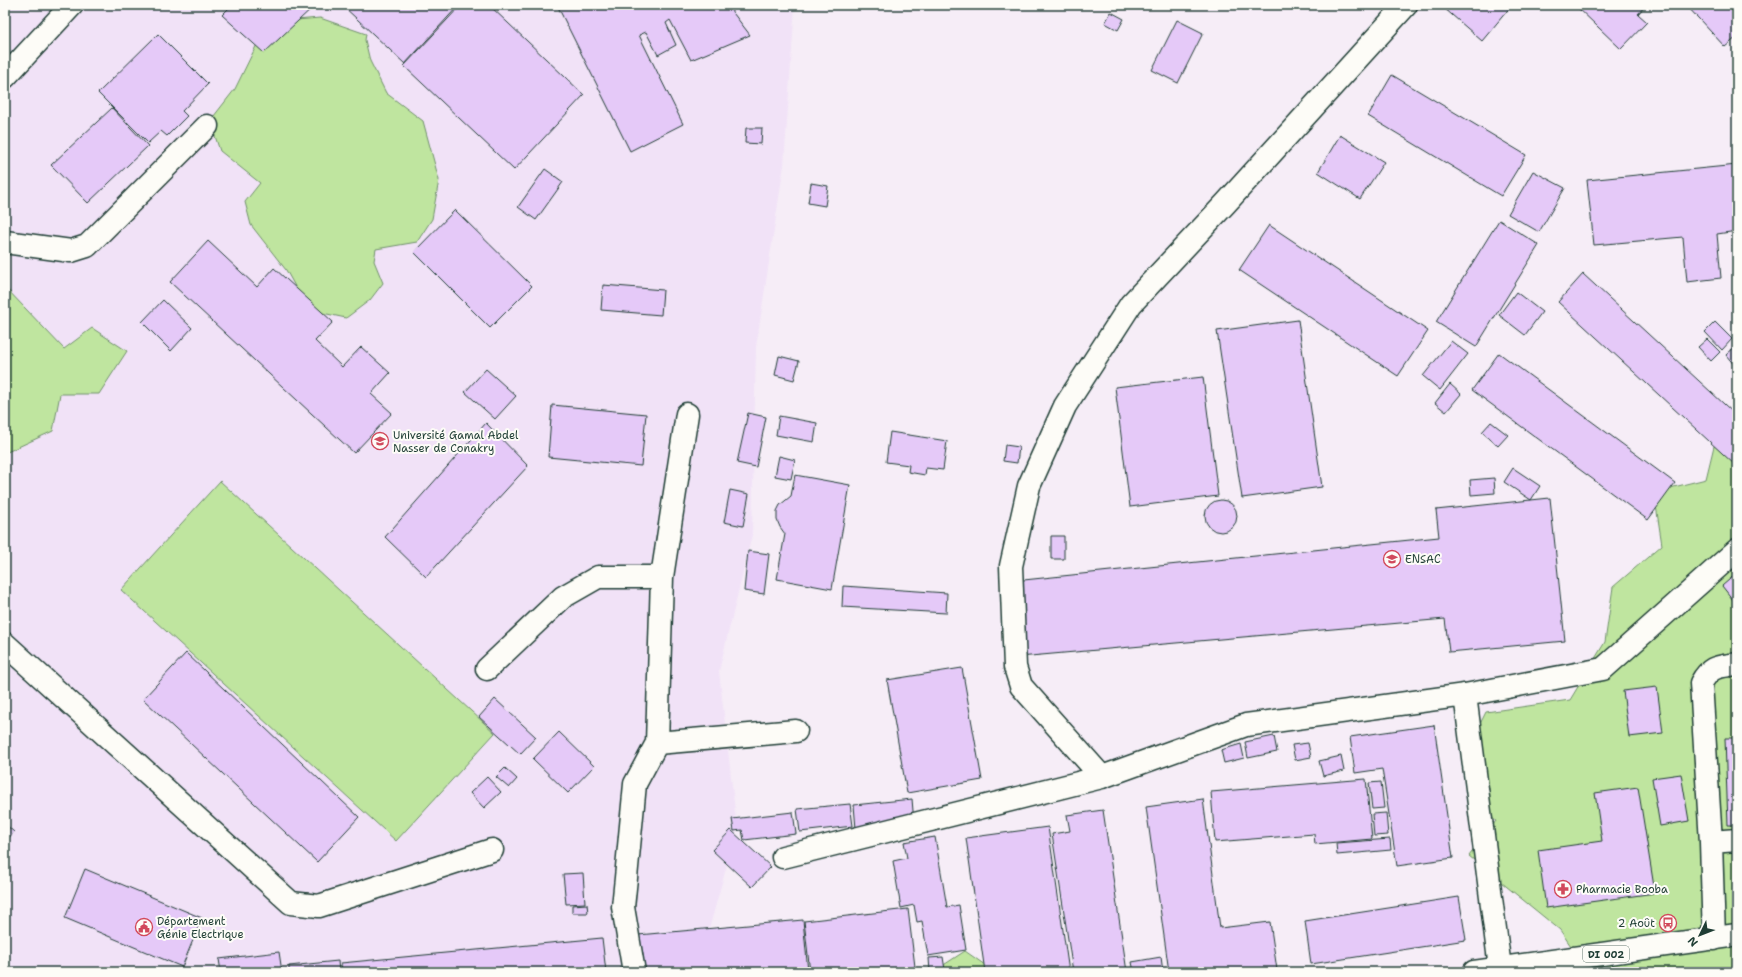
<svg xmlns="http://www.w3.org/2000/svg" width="1742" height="977" viewBox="0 0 1742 977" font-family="'Shantell Sans',sans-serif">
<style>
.built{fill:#f1e2f7}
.green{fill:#bfe59f;stroke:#6f916a}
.building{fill:#e5c9f8;stroke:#1f3d34}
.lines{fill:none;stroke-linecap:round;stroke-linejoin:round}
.minor-casing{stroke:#1f3d34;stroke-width:25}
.major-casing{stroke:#1f3d34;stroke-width:25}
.minor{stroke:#fdfcf7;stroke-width:22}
.major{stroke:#fdfcf7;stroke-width:22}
.labels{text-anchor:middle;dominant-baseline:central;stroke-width:4;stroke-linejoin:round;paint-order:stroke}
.shield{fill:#fdfcf7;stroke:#62766e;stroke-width:1}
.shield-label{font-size:10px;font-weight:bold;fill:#1f3d34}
.poi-label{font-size:11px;fill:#1f3d34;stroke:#fdfcf7;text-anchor:start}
</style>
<rect width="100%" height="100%" fill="#f6edf7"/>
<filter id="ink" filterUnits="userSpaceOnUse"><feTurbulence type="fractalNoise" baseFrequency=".025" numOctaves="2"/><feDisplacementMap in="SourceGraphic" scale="8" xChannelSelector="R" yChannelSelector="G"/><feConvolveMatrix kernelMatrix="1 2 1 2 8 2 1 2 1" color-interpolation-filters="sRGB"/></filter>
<g filter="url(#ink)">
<path class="built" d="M5 5H795L784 165 756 347 752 535 719 671 737 829 697 972H5Z"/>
<path class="green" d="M320 18 366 34 365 40 370 61 386 93 423 121 439 180 432 219 417 242 376 249 374 261 383 283 370 300 346 318 308 310 286 270 251 225 245 202 260 183 220 151 210 121 235 89 261 36 272 22Z
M5 287 64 349 92 328 127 351 99 394H60L53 431 5 453Z
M1737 439V972H1564L1579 958 1560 930 1469 856 1496 821 1468 800 1463 758 1486 712 1570 700 1605 642 1613 587 1662 545 1654 492 1706 479 1714 446Z
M220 481 495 733 396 841 121 590Z
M965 951 995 972H933Z"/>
<path class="building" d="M232 5H315L264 53 222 15Z
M342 5H459L405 64Z
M461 5H489L584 95 514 170 404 66Z
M557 5H727L750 35 691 60 670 20 666 23 676 45 658 55 646 32 639 35 683 124 630 151Z
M1446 5H1512L1482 41 1444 8Z
M1575 5H1646L1638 14 1647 22 1621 49Z
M1686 5H1737V37L1725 47Z
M1111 12 1124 19 1118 30 1105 23Z
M1177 20 1203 33 1178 83 1152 70Z
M158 34 208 84 182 111 187 116 167 136 161 131 148 143 98 93Z
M1392 75 1526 155 1501 196 1368 116Z
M112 108 148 146 88 203 51 165Z
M746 128H762L761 144 745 143Z
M1340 135 1384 162 1360 199 1318 172Z
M1737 165V231L1717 234 1721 278 1687 282 1683 237 1594 245 1587 180Z
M545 169 563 182 536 220 518 207Z
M1533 171 1565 188 1539 232 1508 214Z
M811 183 828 186 825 206 808 203Z
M455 210 532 286 490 328 414 252Z
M1499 220 1539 245 1476 347 1436 322Z
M1269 225 1428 331 1398 376 1239 270Z
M208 241 257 287 274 268 333 322 315 341 342 367 361 347 390 373 371 394 392 413 354 453 170 282Z
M1583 274 1737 416V463L1735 465 1558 302Z
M603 285 663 290 661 315 601 310Z
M1516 292 1542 312 1525 335 1499 315Z
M163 300 192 328 171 351 142 322Z
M1298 320 1322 487 1242 498 1217 331Z
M1715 322 1732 339 1722 350 1705 332Z
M1707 339 1720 352 1711 361 1698 347Z
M1451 341 1468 354 1440 390 1423 376Z
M1737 345V364L1735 366 1726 355Z
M1499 353 1675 483 1648 520 1472 390Z
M779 356 799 361 794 380 775 375Z
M486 369 516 396 495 419 465 392Z
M1203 377 1218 496 1130 507 1115 387Z
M1450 384 1461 394 1446 412 1435 403Z
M552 405 646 414 641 466 548 457Z
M748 413 766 417 756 467 737 463Z
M779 416 817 423 814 442 776 435Z
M1491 422 1508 435 1498 446 1482 432Z
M486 423 528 466 426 577 385 537Z
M890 432 947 441 943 470 926 468 925 475 908 472 909 465 886 462Z
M1005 445 1019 447 1017 463 1003 461Z
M779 456 795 460 791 479 775 476Z
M1513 468 1540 486 1531 500 1504 482Z
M795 475 850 485 832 589 777 579 785 534 780 527 777 520V511L780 505 791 496Z
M1494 478 1495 493 1471 495 1470 480Z
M730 490 749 494 743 526 724 522Z
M1550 498 1565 641 1449 652 1445 619 1019 657 1014 581 1439 537 1436 510Z
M1205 516a16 16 0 1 1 32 0a16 16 0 1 1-32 0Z
M1051 536H1064V559H1051Z
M748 551 769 554 764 594 744 591Z
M1737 573V605L1722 586Z
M843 586 947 593 946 613 842 607Z
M186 653 359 817 317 862 143 699Z
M962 668 982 780 907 793 887 680Z
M1657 687 1663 733 1629 737 1623 691Z
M495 699 536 737 520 754 479 717Z
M1434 725 1453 858 1397 866 1382 769 1355 773 1350 737Z
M559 732 594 766 568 793 533 759Z
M1274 736 1277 752 1248 758 1245 742Z
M1725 738H1737V825H1728Z
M1308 743 1311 757 1295 760 1292 745Z
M1241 744 1244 758 1224 763 1221 750Z
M1341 756 1344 771 1323 776 1319 761Z
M505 768 517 779 509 788 496 777Z
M1681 774 1689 821 1660 826 1652 778Z
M487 777 501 792 484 808 470 793Z
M1366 779 1372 839 1315 844 1314 834 1215 842 1211 792Z
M1381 782 1384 808 1372 809 1369 783Z
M1638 787 1655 893 1546 908 1538 850 1602 841 1595 793Z
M912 799 914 823 856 829 854 805Z
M1203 799 1220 928 1270 922 1277 970 1259 972H1169L1146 807Z
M850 804 853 826 800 832 797 809Z
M1103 810 1127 972H1073L1052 834 1070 831 1067 815Z
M793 812 796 834 744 840 742 830 734 831 732 819Z
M1386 813 1388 835 1374 836 1372 814Z
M5 824 14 832 5 842Z
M1048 827 1069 972H985L966 838Z
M731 830 771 867 752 887 712 850Z
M935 837 947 907 959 905 966 950 928 956 922 921 917 922 914 905 901 908 893 861 907 858 904 842Z
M1390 839 1391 850 1337 855 1336 843Z
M85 869 202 918 182 967 65 918Z
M583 873 585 903 566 904 563 874Z
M1459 897 1466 940 1311 964 1305 921Z
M587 904 588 913H572V905Z
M908 909 915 967 874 972H810L804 921Z
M803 920 808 972H641L638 935Z
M602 938 606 972H342L341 963Z
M279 952 282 972H221L219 959Z
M943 957 945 970 930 972 929 958Z
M1161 957 1163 972H1134L1132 962Z
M338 961 339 972H289V966Z"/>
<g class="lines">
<g class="minor-casing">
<path id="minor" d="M5 77 72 5
M5 242 71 251 87 246 207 126
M5 644 291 903 319 906 492 850
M487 669 563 597 598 577H662
M1465 695 1500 968
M657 743 796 731
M1102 777 1021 686 1015 667 1011 566 1029 486 1065 406 1131 304 1226 203 1406 5
M1711 842 1737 840
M783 857 1102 777 1246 725 1465 695 1603 669 1737 550
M1714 939 1711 842 1701 683C1711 665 1718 667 1737 664
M634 972 623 907 626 878 635 784 657 743 662 577 687 414"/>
</g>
<g class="major-casing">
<path id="major" d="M1474 972 1737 935"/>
</g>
<use href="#minor" class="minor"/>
<use href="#major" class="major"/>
</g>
</g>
<defs>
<g id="university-ring" transform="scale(0.9)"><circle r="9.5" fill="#fdfcf7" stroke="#d1495b" stroke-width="1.5"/><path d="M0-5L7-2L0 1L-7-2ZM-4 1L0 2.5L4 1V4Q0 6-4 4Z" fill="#d1495b"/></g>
<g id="pharmacy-ring" transform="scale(0.9)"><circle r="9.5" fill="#fdfcf7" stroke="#d1495b" stroke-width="1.5"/><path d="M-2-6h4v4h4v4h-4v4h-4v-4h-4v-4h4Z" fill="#d1495b"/></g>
<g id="bus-ring" transform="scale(0.9)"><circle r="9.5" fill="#fdfcf7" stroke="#d1495b" stroke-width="1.5"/><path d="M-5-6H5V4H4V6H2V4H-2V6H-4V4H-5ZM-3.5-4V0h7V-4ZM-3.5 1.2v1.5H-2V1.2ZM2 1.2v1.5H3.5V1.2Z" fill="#d1495b"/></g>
<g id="civic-ring" transform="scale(0.9)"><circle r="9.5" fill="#fdfcf7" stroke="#d1495b" stroke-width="1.5"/><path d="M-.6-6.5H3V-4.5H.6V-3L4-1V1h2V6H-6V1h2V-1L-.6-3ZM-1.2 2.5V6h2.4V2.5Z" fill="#d1495b"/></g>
</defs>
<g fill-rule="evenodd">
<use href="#university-ring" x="380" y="441"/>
<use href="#university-ring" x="1392" y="559"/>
<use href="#pharmacy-ring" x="1563" y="889"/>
<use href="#bus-ring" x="1668" y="923"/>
<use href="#civic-ring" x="144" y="927"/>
</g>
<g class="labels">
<rect class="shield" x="1583" y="946" width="46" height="16" rx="3"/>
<g class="shield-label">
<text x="1606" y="954">DI 002</text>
</g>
<g class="poi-label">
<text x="393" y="435">Université Gamal Abdel<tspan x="393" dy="13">Nasser de Conakry</tspan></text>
<text x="1405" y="559">ENSAC</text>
<text x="1576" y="889">Pharmacie Booba</text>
<text x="157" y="921">Département<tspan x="157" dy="13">Génie Electrique</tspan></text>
<text x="1655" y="923" text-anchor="end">2 Août</text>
</g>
</g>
<rect width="1742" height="977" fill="none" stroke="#fdfcf7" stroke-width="20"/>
<rect x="10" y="10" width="1722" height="957" fill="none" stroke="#1f3d34" stroke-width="1.5" filter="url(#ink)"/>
<g transform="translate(1700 935) rotate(227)" stroke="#fdfcf7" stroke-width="3" paint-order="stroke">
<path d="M0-3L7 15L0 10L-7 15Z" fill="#1f3d34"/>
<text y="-6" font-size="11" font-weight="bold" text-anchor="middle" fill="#1f3d34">N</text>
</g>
</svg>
